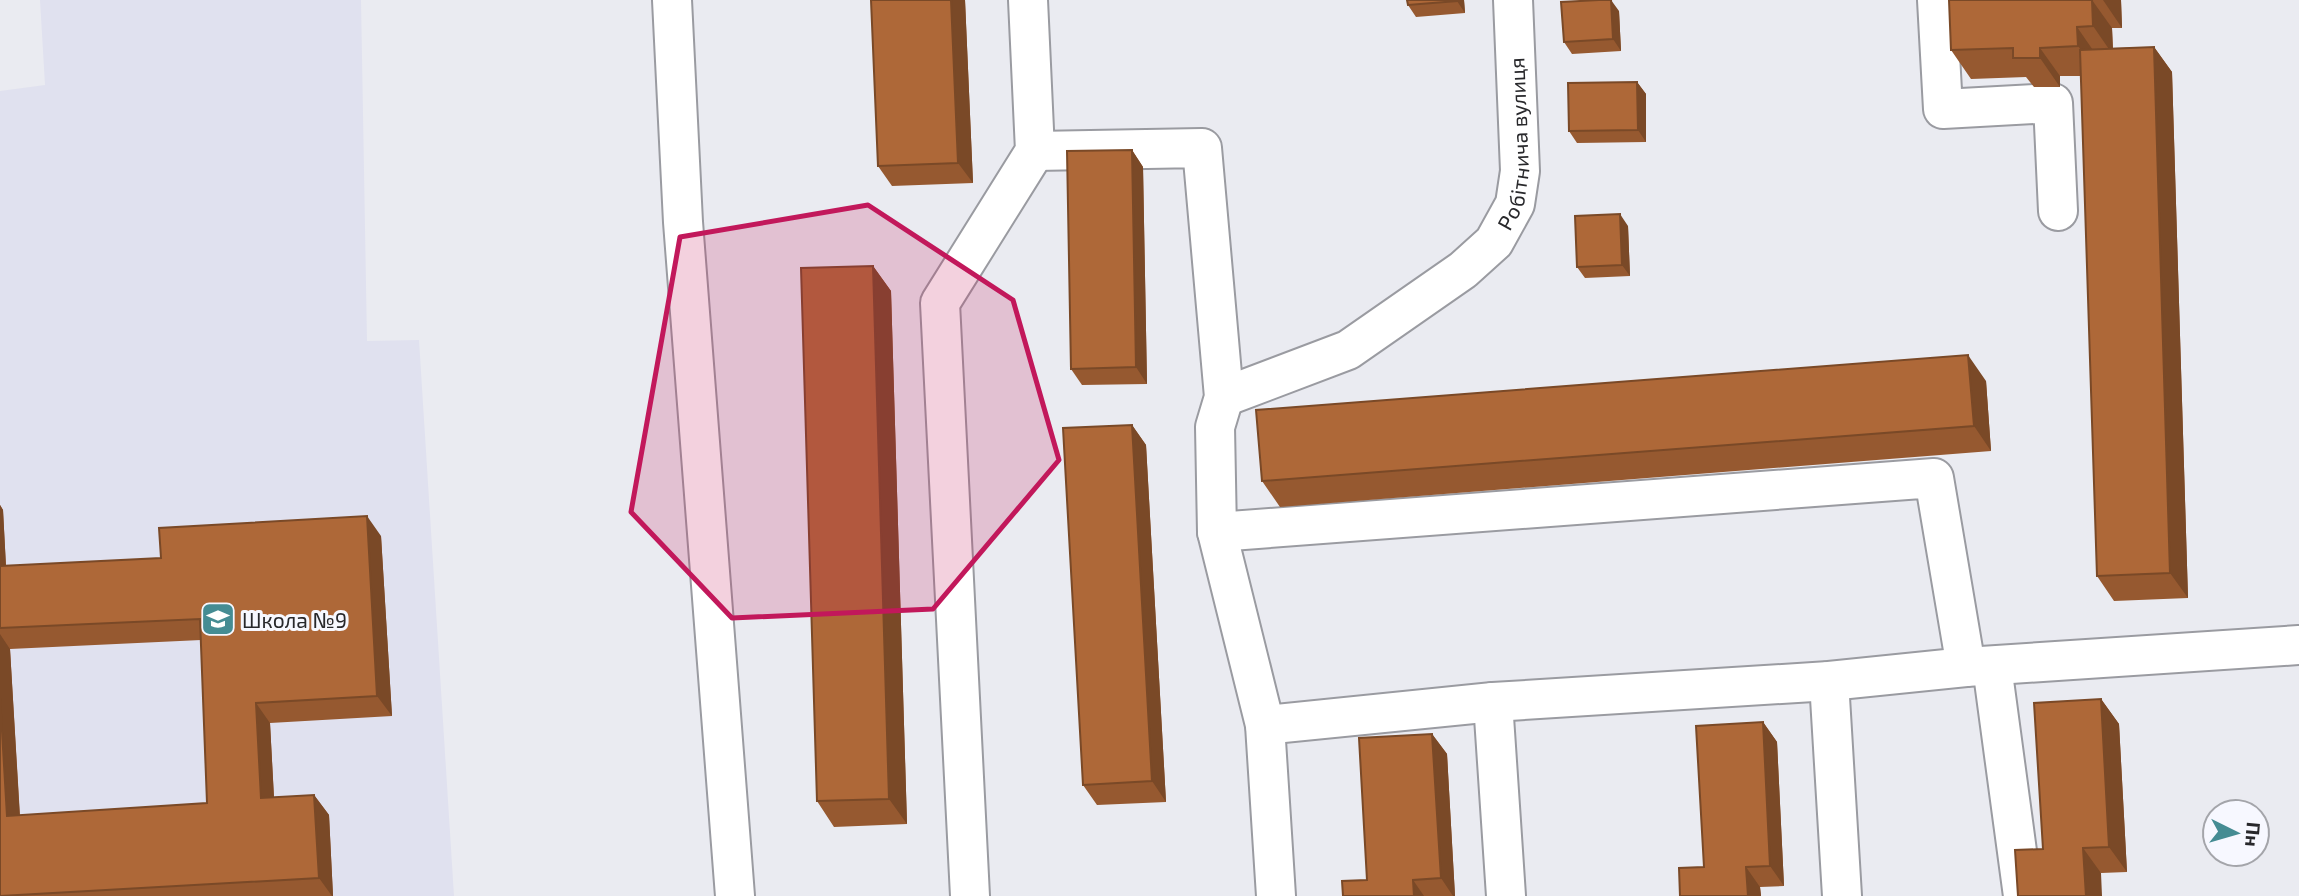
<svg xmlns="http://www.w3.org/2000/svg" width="2299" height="896" viewBox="0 0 2299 896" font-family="'Exo 2',sans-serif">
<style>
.built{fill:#e0e1ef}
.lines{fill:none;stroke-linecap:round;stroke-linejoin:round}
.minor-casing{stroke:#9a9ba1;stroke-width:42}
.minor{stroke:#fff;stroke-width:38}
.wall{fill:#965930;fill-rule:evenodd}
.shaded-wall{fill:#7a4927}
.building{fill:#ae6838;stroke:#7a4927;stroke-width:2}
.marked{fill:#c2185b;fill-opacity:0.2;stroke:#c2185b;stroke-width:5;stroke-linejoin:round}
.labels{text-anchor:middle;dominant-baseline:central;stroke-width:6;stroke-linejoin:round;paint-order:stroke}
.street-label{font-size:21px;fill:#28282b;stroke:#f7f8ff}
.poi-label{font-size:21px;fill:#28282b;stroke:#f7f8ff;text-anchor:start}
</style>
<rect width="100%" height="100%" fill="#eaebf1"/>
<path class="built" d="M40 0H361L367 341 419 340 454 896H0V91L45 85Z"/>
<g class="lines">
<g class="minor-casing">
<g id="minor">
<path d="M672 0 683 222 735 896"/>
<path d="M1937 0 1943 109 2053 103 2058 211"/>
<path d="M1035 151 1202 148 1224 397 1215 427 1217 532 1265 725 1276 896"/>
<path id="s1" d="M1224 397 1348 350 1463 270 1494 242 1515 204 1520 171 1513 0"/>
<path d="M1217 532 1934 478 1966 667"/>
<path d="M1992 666 2023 896"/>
<path d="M1829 681 1842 896"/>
<path d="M1493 702 1506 896"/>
<path d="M1265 725 1493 702 1829 681 1966 667 2299 645"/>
<path d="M970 896 940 303 1035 151 1028 0"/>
</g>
</g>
<use href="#minor" class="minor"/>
</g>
<path class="wall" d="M871 0H965L973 183 892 186 878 166Z
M1407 0H1464L1465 13 1416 17 1408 5Z
M1949 0H2121L2122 28H2112L2113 48 2154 47 2172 72 2188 598 2114 601 2097 576 2081 76H2060V87H2034L2026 77 1971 79 1951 50Z
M1619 11 1621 51 1572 54 1564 42Z
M1637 82 1646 94V142L1577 143 1569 131Z
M1132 150 1143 167 1147 384 1082 385 1071 369Z
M1628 226 1630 276 1585 278 1577 267Z
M873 266 891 291 907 824 834 827 817 801Z
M1986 381 1991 451 1280 507 1262 481Z
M1132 425 1146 445 1166 802 1097 805 1083 785Z
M0 505 3 510 6 566 161 558 381 536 392 716 270 723 274 797 314 795 329 815 333 896H0ZM201 640 207 803 20 816 10 649Z
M2101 699 2119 724 2127 872 2101 873 2043 849Z
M1763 722 1777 742 1784 886 1760 887 1761 896H1680L1704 867Z
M1432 734 1447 754 1455 896H1343L1367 880Z"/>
<path class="shaded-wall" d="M951 0H965L973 183 958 163Z
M1457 0H1464L1465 13 1457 1Z
M1611 0 1619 11 1621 51 1613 39Z
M2092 0 2112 28 2113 55 2093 26Z
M2103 0H2121L2122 28Z
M2077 27 2097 56 2098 75 2078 46Z
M2154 47 2172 72 2188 598 2170 573Z
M2040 48 2060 76V87L2040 58Z
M1637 82 1646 94V142L1638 130Z
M1132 150 1143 167 1147 384 1136 367Z
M1620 214 1628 226 1630 276 1622 265Z
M873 266 891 291 907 824 889 799Z
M1968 355 1986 381 1991 451 1974 426Z
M1132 425 1146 445 1166 802 1152 781Z
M0 505 3 510 7 587 0 576Z
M367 516 381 536 392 716 377 696Z
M0 634 10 649 21 837 7 816 0 697Z
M2101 699 2119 724 2127 872 2109 847Z
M256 703 270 723 275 818 261 798Z
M1763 722 1777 742 1784 886 1770 866Z
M1432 734 1447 754 1455 896H1453L1441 878Z
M314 795 329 815 333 896H332L319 878Z
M2083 848 2101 873 2102 896H2086Z
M1746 867 1760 887 1761 896H1748Z
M1413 880 1424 896H1414Z"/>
<path class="building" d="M871 0H951L958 163 878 166Z
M1407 0H1457V1L1408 5Z
M1599 0H1611L1613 39 1564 42 1561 2Z
M1949 0H2092L2093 26 2077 27 2078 46 2040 48V58H2013V48L1951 50Z
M2154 47 2170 573 2097 576 2080 50Z
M1637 82 1638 130 1569 131 1568 83Z
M1132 150 1136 367 1071 369 1067 151Z
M1620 214 1622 265 1577 267 1575 216Z
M873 266 889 799 817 801 801 268Z
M1968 355 1974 426 1262 481 1256 410Z
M1132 425 1152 781 1083 785 1063 428Z
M367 516 377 696 256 703 261 798 314 795 319 878 0 896V697L7 816 207 803 200 619 0 628V566L161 558 159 528Z
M2101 699 2109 847 2083 848 2086 896H2018L2015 850 2043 849 2034 703Z
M1763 722 1770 866 1746 867 1748 896H1680L1679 868 1704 867 1696 726Z
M1432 734 1441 878 1413 880 1414 896H1343L1342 881 1367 880 1359 738Z"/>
<path class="marked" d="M868 205 1013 300 1059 460 933 609 732 618 631 512 680 237Z"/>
<defs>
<g id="school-square" transform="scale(1.75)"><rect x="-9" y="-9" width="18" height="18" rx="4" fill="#458c93" stroke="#f7f8ff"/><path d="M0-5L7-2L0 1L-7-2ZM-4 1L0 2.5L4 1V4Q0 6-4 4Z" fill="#fff"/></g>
</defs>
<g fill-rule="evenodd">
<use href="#school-square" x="218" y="619"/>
</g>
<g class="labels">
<g class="street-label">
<text stroke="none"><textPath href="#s1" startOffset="418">Робітнича вулиця</textPath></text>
</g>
<g class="poi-label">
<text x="242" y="619">Школа №9</text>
</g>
</g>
<g transform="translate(2236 833) rotate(95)"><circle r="33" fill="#f7f8ff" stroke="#a4a5aa" stroke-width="2"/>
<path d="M0-5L12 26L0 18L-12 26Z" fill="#458c93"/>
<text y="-10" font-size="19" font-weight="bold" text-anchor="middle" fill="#28282b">Пн</text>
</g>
</svg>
